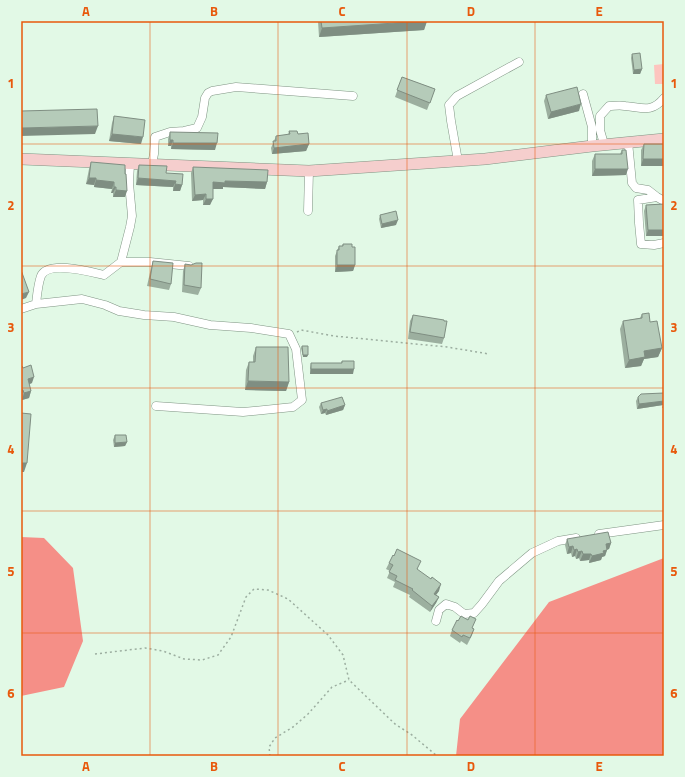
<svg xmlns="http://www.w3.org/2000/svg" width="685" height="777" viewBox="0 0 685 777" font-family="'Titillium Web',sans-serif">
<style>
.green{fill:#fdc5bf}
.forest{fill:#f58f87}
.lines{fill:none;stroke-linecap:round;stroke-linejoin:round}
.street-casing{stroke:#7f9483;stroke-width:9}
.secondary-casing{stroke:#7f9483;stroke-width:12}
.path{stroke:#9caea0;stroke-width:1.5;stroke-dasharray:2 3;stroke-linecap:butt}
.street{stroke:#fff;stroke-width:8}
.secondary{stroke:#f5cecd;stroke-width:11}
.wall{fill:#9caf9f}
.shaded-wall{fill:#7f8e82}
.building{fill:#b5cbb9;stroke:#7f8e82}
.grid{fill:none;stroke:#e8590c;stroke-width:1;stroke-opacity:0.55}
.neatline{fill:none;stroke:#e8590c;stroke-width:1.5}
.grid-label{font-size:13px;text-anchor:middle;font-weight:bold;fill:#e8590c}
</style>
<rect width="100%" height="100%" fill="#e2f9e6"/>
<path class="green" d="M664 64V84H655L654 65Z"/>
<path class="forest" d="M21 537 44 538 73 568 83 641 64 687 21 696Z
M664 558V756H456L460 719 549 602Z"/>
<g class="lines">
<g class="street-casing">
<path id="street" d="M583 94 592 127V146
M628 142 632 183 636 188 648 190 657 197
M604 144 600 130V116L609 106C614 106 620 105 625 106 641 107 651 114 664 98
M458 161 451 121 449 105 457 96 519 62
M152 164 154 154 155 137 170 132 184 131 197 128 202 117 205 98 208 93 212 91 236 87 353 96
M664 201 657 197 638 200 639 223 641 244 654 245 664 243
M308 211 309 171
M121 262H150L189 266
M36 304 82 299 105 305 119 311 144 315 174 317 210 325 251 328 289 334 296 349 302 400 293 407 243 412 156 406
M21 309 36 304C37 295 38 284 41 276 48 260 91 272 104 275L121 262 130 227 132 216 129 183 130 164
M599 534 664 525
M436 621 439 610 446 604 455 607 464 614 474 613 482 604 499 581 532 553 558 541 576 538"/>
</g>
<g class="secondary-casing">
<path id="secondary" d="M21 159 309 171 485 159 592 146 664 139"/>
</g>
<path class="path" d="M297 332 301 330 334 336 447 347 489 354
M95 654 145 648 163 651 184 659 202 660 218 655 231 637 246 597 254 589 268 590 288 599 328 635 343 655 349 680 395 724 412 735 437 756
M270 756 269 747 275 738 293 727 308 714 332 687 349 680"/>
<use href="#street" class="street"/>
<use href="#secondary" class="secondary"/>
</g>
<path class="wall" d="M318 21H427L424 30 319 37Z
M632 54 642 69 640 74H633L631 58Z
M402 77 435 89 427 110 395 97Z
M546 95 579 111 548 119 544 101Z
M114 116 141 144 109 141 112 123Z
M289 131 298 134 309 144 306 151 272 154 271 148 276 136 288 135Z
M170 132 215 150 171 149V146H168V139Z
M644 144H664L641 166V150Z
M622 150 626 175 592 176V161L595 154H620Z
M91 162 125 174V197H113V193H111L112 189 94 187V185L86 184 89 169Z
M139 165 166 173 182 185 180 191H173V187L136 185 137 171Z
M193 167 267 182 265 189 223 187V189H213L210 205H203V200L192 201 191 173Z
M664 204V236H646L644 211 646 205Z
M380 215 396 225 381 228 379 219Z
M343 244 352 247 355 265 353 271 335 272V256L339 246H342Z
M153 261 171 284 169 290 147 286 151 268Z
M185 264 191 265 201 288 198 295 182 292 183 271Z
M642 314 650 322 662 348 658 357 644 359 641 366 625 368 620 329 623 321 640 318Z
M413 315 444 338 442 344 408 339 410 321Z
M302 346 307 357H303L301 348Z
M256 347 289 382 286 391 245 390 246 370 249 362H253V356Z
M342 361 353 374H310V368L311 363H341Z
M21 366 23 368 32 383 29 384 31 391 29 398 22 400 21 396Z
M664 393V408H662L663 405 637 409 636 401 638 397Z
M321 403 345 405 343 410 326 415 325 413 321 414 319 407Z
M115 435 127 442 125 446 114 447 113 440Z
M567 539 611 543 609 549 607 550 605 556 602 557 601 560 589 563V560L580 561 579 558 576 559 575 556 572 557 571 553 567 554 565 545Z
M389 563 418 568 417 570 439 591 436 595 439 597 436 603 430 612 409 597 410 595 393 587 395 582 387 578 390 571 386 569Z
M472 628 474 629 467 645 461 641 460 643 450 636 452 630Z"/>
<path class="shaded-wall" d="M427 21 424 30 319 37 322 28Z
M642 69 640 74H633L634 70Z
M581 104 579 111 548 119 551 112Z
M98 126 95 134 21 136V128Z
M112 134 143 137 141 144 109 141Z
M170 140H173L171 146H168Z
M173 143H217L215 150 171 149Z
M309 144 306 151 272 154 274 148Z
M643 159H664V166H641Z
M595 169H628L626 175 592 176Z
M89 178H96L94 185 86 184Z
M138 178 176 181 173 187 136 185Z
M96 180 114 182 112 189 94 187Z
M225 181 267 182 265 189 223 187V189H210L213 182Z
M175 184 182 185 180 191H173Z
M114 187H116L113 193H111Z
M116 190 127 191 125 197H113Z
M206 194 203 200 192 201 195 195Z
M206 199H213L210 205H203Z
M398 220 396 225 381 228 382 224Z
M648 230H664V236H646Z
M337 265H355L353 271 335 272Z
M29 292 26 298 21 300V294Z
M662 348 658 357 644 359 641 366 625 368 629 360 644 351Z
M303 355H308L307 357H303Z
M311 369H354L353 374H310Z
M34 377 32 383 25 386 28 379Z
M248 381 289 382 286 391 245 390Z
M21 390H23L21 396Z
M31 391 29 398 22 400 24 393Z
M664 401 663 405 637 409 639 404Z
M345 405 343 410 326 415 327 411Z
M327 409 325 413 321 414 323 410Z
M127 442 125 446 114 447 115 443Z
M21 463H27L24 472H21Z
M611 543 609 549 604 550H607L605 556 602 557 601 560 589 563 592 556 606 544Z
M573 546 571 553 567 554 569 547Z
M577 549 575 556 572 557 574 550Z
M582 551 579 558 576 559 578 552Z
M583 554H591L589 560 580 561Z
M441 584 439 591 432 600 434 594Z
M439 597 436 603 430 612 432 606Z
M474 629 472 635 467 645 470 638Z"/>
<path class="building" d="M321 21H424L322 28Z
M640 53 642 69 634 70 632 54Z
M402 77 435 89 430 103 397 90Z
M577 87 581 104 551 112 546 95Z
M97 109 98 126 21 128V111Z
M114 116 145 120 143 137 112 134Z
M289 131H297L298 134 308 133 309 144 274 148 273 141H276V136L290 134Z
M170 132 218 133 217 143H173V140H170Z
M644 144H664V159H643Z
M622 150H626L628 169H595V154H622Z
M91 162 125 165V174H126L127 191 116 190V187H114V182L96 180V178H89Z
M139 165 167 166 166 173 183 174 182 185 175 184 176 181 138 178Z
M193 167 268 170 267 182 225 181V183L213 182V199H206V194L195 195Z
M664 204V230H648L646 205Z
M396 211 398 220 382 224 380 215Z
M343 244H352V247H355V265H337V250H339V246H343Z
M153 261 173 263 171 284 150 279Z
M196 263H202L201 288 184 285 185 264 191 265Z
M21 270 29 292 21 294Z
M649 313 650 322 657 321 662 348 644 351 645 357 629 360 623 321 642 318V314Z
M413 315 444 320V321H447L444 338 410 332Z
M302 346H308V355H303Z
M256 347H288L289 382 248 381 249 362H255Z
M342 361H354V369H311V363H342Z
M31 365 34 377 28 379 31 391 24 393 23 390H21V366H22L23 368Z
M664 393V401L639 404 638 397 641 394Z
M342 397 345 405 327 411V409L323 410 321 403Z
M21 413 31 414 27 463H21Z
M115 435H126L127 442 115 443Z
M608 532 611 543 606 544 607 550 603 551 604 553 592 556 591 554H583L582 551 578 552 577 549 574 550 573 546 569 547 567 539Z
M397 549 421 561 417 569 431 579 432 577 441 584 434 594 439 597 432 606 412 590 413 589 395 580 397 576 389 572 393 565 389 563 393 555 394 556Z
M461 616 468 620 470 616 476 619 472 628 474 629 470 638 463 635 462 637 452 630 457 620 458 621Z"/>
<path class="grid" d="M150 21V756M278 21V756M407 21V756M535 21V756M21 144H664M21 266H664M21 388H664M21 511H664M21 633H664"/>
<rect width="685" height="777" fill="none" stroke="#e2f9e6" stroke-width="44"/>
<rect x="22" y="22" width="641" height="733" class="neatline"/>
<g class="grid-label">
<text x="86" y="16">A</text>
<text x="214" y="16">B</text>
<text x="342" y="16">C</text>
<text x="471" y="16">D</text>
<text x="599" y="16">E</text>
<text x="11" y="88">1</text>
<text x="674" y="88">1</text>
<text x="11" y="210">2</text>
<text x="674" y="210">2</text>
<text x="11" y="332">3</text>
<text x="674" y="332">3</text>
<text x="11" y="454">4</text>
<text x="674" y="454">4</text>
<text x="11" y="576">5</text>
<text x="674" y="576">5</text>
<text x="11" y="698">6</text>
<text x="674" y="698">6</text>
<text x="86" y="771">A</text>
<text x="214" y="771">B</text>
<text x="342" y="771">C</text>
<text x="471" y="771">D</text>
<text x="599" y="771">E</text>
</g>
</svg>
